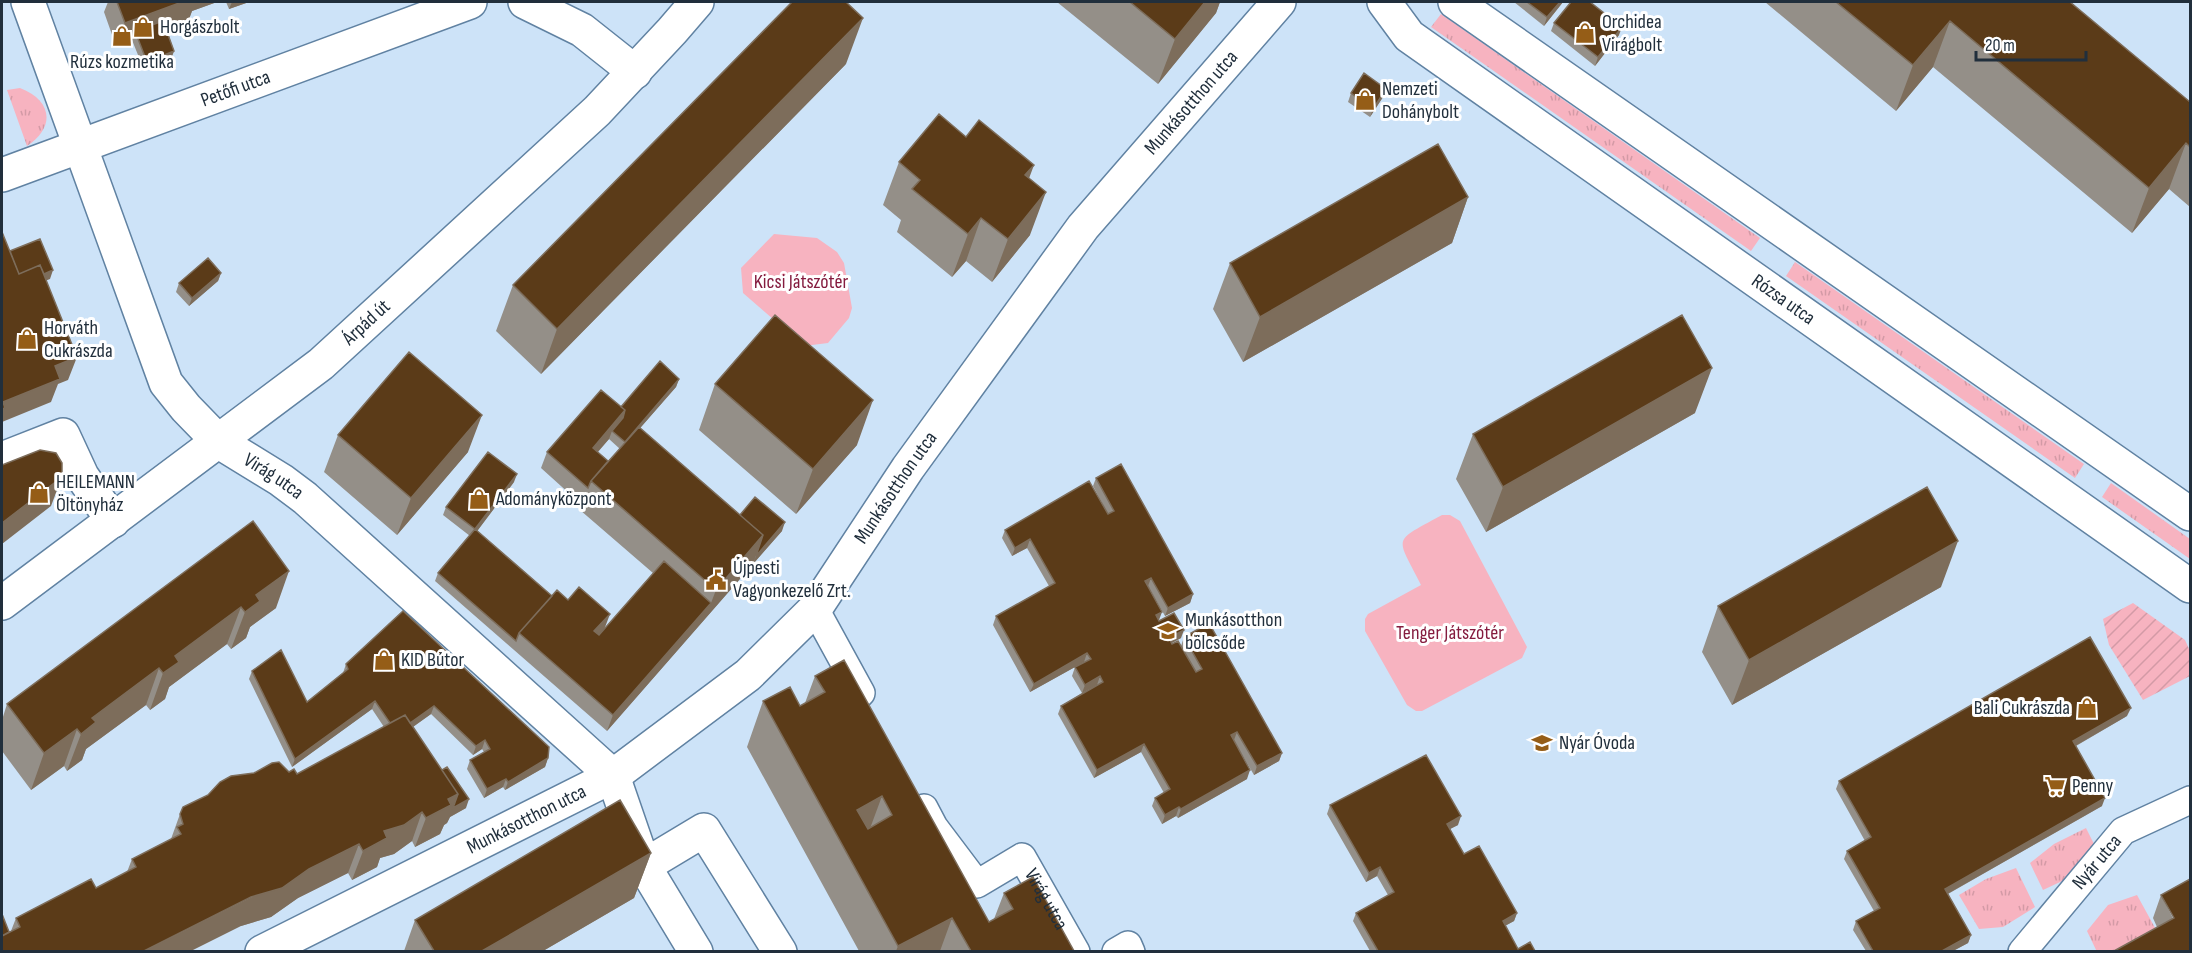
<svg xmlns="http://www.w3.org/2000/svg" width="2192" height="953" viewBox="0 0 2192 953" font-family="'Sofia Sans Condensed',sans-serif">
<style>
.grass{fill:url(#grass-tufts)}
.park{fill:#f7b3c0}
.garden{fill:url(#garden-furrows)}
.lines{fill:none;stroke-linecap:round;stroke-linejoin:round}
.pedestrian-casing{stroke:#6082a2;stroke-width:30}
.minor-casing{stroke:#6082a2;stroke-width:36}
.tertiary-casing{stroke:#6082a2;stroke-width:36}
.secondary-casing{stroke:#6082a2;stroke-width:36}
.pedestrian{stroke:#fff;stroke-width:27}
.minor{stroke:#fff;stroke-width:33}
.tertiary{stroke:#fff;stroke-width:33}
.secondary{stroke:#fff;stroke-width:33}
.wall{fill:#948f88;fill-rule:evenodd}
.shaded-wall{fill:#7d6d5b}
.building{fill:#5b3b18;stroke:#7d6d5b;stroke-width:1.5;fill-rule:evenodd}
.labels{text-anchor:middle;dominant-baseline:central;stroke-width:6;stroke-linejoin:round;paint-order:stroke}
.poi-label{font-size:20px;fill:#212f3c;stroke:#fff;text-anchor:start}
.street-label{font-size:20px;fill:#212f3c;stroke:#fff}
.park-label{font-size:20px;fill:#841b3e;stroke:#fff}
</style>
<defs>
<pattern id="grass-tufts" width="24" height="20" patternUnits="userSpaceOnUse" patternTransform="scale(1.5)"><rect width="24" height="20" fill="#f7b3c0"/><path d="M3 7l-1-3M5 7V3M7 7l1-3M15 17l-1-3M17 17v-4M19 17l1-3" fill="none" stroke="#d39aa6"/></pattern>
<pattern id="garden-furrows" width="10" height="10" patternUnits="userSpaceOnUse" patternTransform="scale(1.5)"><rect width="10" height="10" fill="#f7b3c0"/><path d="M-1 1l2-2M0 10L10 0M9 11l2-2" fill="none" stroke="#d39aa6"/></pattern>
</defs>
<rect width="100%" height="100%" fill="#cde3f8"/>
<path class="grass" d="M1441 14 1760 238 1751 251 1431 27Z
M20 88C52 100 56 127 27 146L7 90Z
M1795 262 2084 464 2075 478 1786 276Z
M2111 483 2190 539V559L2102 497Z
M2086 828 2096 848 2073 876 2043 890 2030 863 2054 844Z
M2016 868 2035 907 2003 927 1979 929 1959 895 1986 879Z
M2137 895 2159 935 2133 951 2097 952 2087 931 2108 905Z"/>
<path class="park" d="M774 234 817 238 837 252 844 263 852 308 849 318 828 343 804 346 743 293 741 268Z
M1442 515H1450L1460 521 1527 647 1522 658 1422 711H1416L1407 705 1365 631V619L1368 614 1421 585C1396 535 1391 543 1442 515Z"/>
<path class="garden" d="M2133 603 2185 640 2190 651V676L2143 700 2109 645 2103 619Z"/>
<g class="lines">
<g class="pedestrian-casing">
<g id="pedestrian">
<path d="M815 609 861 693"/>
<path id="s1" d="M924 808 934 827 977 884 1022 857 1076 952"/>
<path d="M1116 952 1128 945 1131 952"/>
<path id="s2" d="M2022 952 2123 831 2190 800"/>
</g>
</g>
<g class="minor-casing">
<g id="minor">
<path id="s3" d="M28 2 166 383 186 408 219 442 281 480 305 498 613 776 644 866 704 830 780 952"/>
<path d="M525 2 582 30 635 72"/>
<path id="s4" d="M2 175 470 2"/>
<path d="M2 459 63 435 82 476 113 521"/>
<path d="M644 866 696 952"/>
<path id="s5" d="M262 952 613 776 748 675 815 609 908 468 1083 227 1279 2"/>
</g>
</g>
<g class="tertiary-casing">
<g id="tertiary">
<path id="s6" d="M1384 2 1409 36 2190 586"/>
<path d="M1455 2 2190 514"/>
</g>
</g>
<g class="secondary-casing">
<g id="secondary">
<path id="s7" d="M2 603 321 364 597 111 672 31 697 2"/>
</g>
</g>
<use href="#pedestrian" class="pedestrian"/>
<use href="#minor" class="minor"/>
<use href="#tertiary" class="tertiary"/>
<use href="#secondary" class="secondary"/>
</g>
<path class="wall" d="M108 2H217L192 11 189 19 166 27 174 51 171 59 144 70 132 40 116 46 104 12Z
M226 2H249L229 9Z
M1057 2H1220L1216 13 1158 84Z
M1514 2H1563L1544 26Z
M1765 2H2070L2190 102V207L2169 189 2132 233 1933 67 1896 111Z
M1554 23 1619 35 1595 66 1551 31Z
M846 64 541 374 496 331 513 285Z
M1351 93 1383 97 1370 117 1348 102Z
M966 137 1029 178 1030 235 992 282 966 261 952 277 897 232 901 220 883 205 899 162Z
M1468 197 1452 243 1243 362 1213 309 1230 263Z
M221 273 218 281 189 306 176 292 179 283Z
M679 379 676 387 640 428 740 515 782 531 607 731 435 581 438 573 470 536 443 515 446 507 514 482 477 531 552 596 568 600 604 629 653 573 580 510 582 505 541 468 547 452 621 407ZM609 439 620 449 608 461 598 452Z
M715 384 857 445 796 514 699 430Z
M1695 413 1486 532 1456 479 1473 434Z
M338 435 468 452 397 535 324 472Z
M1096 478 1193 594 1190 603 1165 616 1148 586 1159 620 1181 638 1172 643 1196 672 1181 646 1184 637 1282 753 1279 761 1254 775 1234 741 1247 779 1178 818 1176 816 1162 824 1152 806 1155 798 1164 793 1141 752 1094 778 1058 714 1061 706 1082 693 1072 676 1075 667 1085 662H1084L1030 692 993 625 996 616 1049 586 1027 548 1012 556 1002 538 1005 530 1108 514 1093 486Z
M253 521 276 608 250 627 246 638 231 649 227 644 169 687 165 699 150 710 146 705 86 749 82 760 67 771 64 766 31 790 2 751V720L7 704Z
M1941 587 1732 705 1702 652 1718 606Z
M346 664 548 758 545 767 505 790 503 787 484 798 467 769 470 760 484 752 482 749 473 755 431 714 413 727 466 808 450 817 447 823 444 825 440 834 415 847 412 841 394 854 380 858 377 867 352 880 348 873 298 898 271 917 241 926 9 932 11 931 16 918 96 888 127 872 132 859 171 839 180 814 289 772 297 774 384 727 372 709 292 767 249 679 252 671 307 702 343 673Z
M815 676 989 922 994 919 1004 893 1074 951H859L747 747 763 701 800 706 805 703Z
M2127 716 2076 746 2102 806 1948 894 1971 935 1968 943 1953 951H1866L1853 930 1856 921 1874 911 1844 859 1847 851 1865 841 1836 789 1839 781Z
M1330 805 1458 825 1450 829 1464 854 1517 913 1514 921 1505 926 1518 949 1535 951H1370L1353 921 1356 913 1388 895 1377 876 1366 882 1327 814Z
M651 853 634 898 543 951H404L415 920Z
M2161 895 2190 951 2157 927 2153 918Z"/>
<path class="shaded-wall" d="M182 2H217L192 11 189 19 138 38 135 31 132 40 116 46 125 23Z
M232 2H249L229 9Z
M1205 2H1220L1216 13 1158 84 1175 39Z
M1560 2H1563L1544 26 1547 17Z
M863 18 846 64 541 374 557 329Z
M1950 21 1933 67 1896 111 1913 65Z
M1622 27 1619 35 1595 66 1598 57Z
M174 51 171 59 144 70 147 62Z
M1386 89 1383 97 1370 117 1373 109Z
M2186 143 2169 189 2132 233 2149 188Z
M1034 165 1018 208 1025 175Z
M1046 192 1030 235 992 282 1008 239Z
M1468 197 1452 243 1243 362 1260 317Z
M981 218 966 261 952 277 968 234Z
M53 270 50 279 9 295 12 287Z
M221 273 218 281 189 306 192 298Z
M77 357 68 380 58 384 51 402 2 422V405L3 402 55 366Z
M1712 368 1695 413 1486 532 1503 487Z
M679 379 676 387 621 450 625 442Z
M873 400 857 445 796 514 813 469Z
M625 410 620 427 612 431 609 439 587 464 593 448Z
M482 415 468 452 397 535 411 498Z
M517 474 514 482 472 538 475 529Z
M62 477 51 506 2 544V523Z
M785 522 782 531 753 564 756 556Z
M763 535 753 564 607 731 613 715 711 603 716 590Z
M1030 539 1027 548 1012 556 1015 548Z
M1958 541 1941 587 1732 705 1749 660Z
M289 571 276 608 250 627 246 638 231 649 245 612 256 595Z
M1151 578 1148 586 1145 581Z
M1193 594 1190 603 1165 616 1168 608Z
M241 607 227 644 169 687 165 699 150 710 163 673 175 656Z
M1162 612 1159 620 1156 615Z
M610 614 604 630 588 647 594 631Z
M1184 630 1181 638 1166 646 1169 638Z
M1087 653 1084 662 1030 692 1034 684Z
M159 668 146 705 86 749 82 760 67 771 81 734 92 718Z
M1100 676 1097 685 1082 693 1085 685Z
M375 701 372 709 292 767 295 759Z
M434 706 431 714 393 741 396 733Z
M2131 708 2127 716 2070 749 2073 741Z
M77 729 64 766 31 790 44 753Z
M1237 732 1234 740 1231 735Z
M485 740 482 749 473 755 476 746Z
M1144 744 1141 752 1094 778 1097 770Z
M1282 753 1279 761 1254 775 1257 766Z
M548 758 545 767 505 790 508 782Z
M1250 770 1247 779 1178 818 1181 809Z
M506 779 503 787 484 798 487 789Z
M458 794 469 799 466 808 450 817 447 823 444 825 440 834 415 847 426 818 448 799Z
M882 796 865 842 857 810Z
M2105 798 2102 806 1942 897 1945 889Z
M1179 807 1176 816 1162 824 1165 815Z
M422 812 412 841 394 854 380 858 377 867 352 880 363 851 384 831Z
M1461 816 1458 825 1444 832 1447 824Z
M359 844 348 873 298 898 271 917 241 926 191 951H144Z
M651 853 634 898 543 951H482Z
M1380 867 1377 876 1366 882 1369 873Z
M1517 913 1514 921 1499 929 1503 921Z
M952 918 940 951H896L898 946Z
M1971 935 1968 943 1953 951H1942Z"/>
<path class="building" d="M117 2H182L125 23Z
M792 2H846L863 18 557 329 513 285Z
M1130 2H1205L1175 39Z
M1527 2H1560L1547 17Z
M1571 2H1590L1622 27 1598 57 1554 23Z
M1836 2H2070L2190 102V147L2186 143 2149 188 1950 21 1913 65Z
M163 21 174 51 147 62 135 31Z
M1364 73 1386 89 1373 109 1351 93Z
M939 114 966 137 979 120 1034 165 1025 175 1046 192 1008 239 981 218 968 234 912 189 920 180 899 162Z
M1438 144 1468 197 1260 317 1230 263Z
M2 232 19 274 40 265 77 357 55 366 60 379 3 402 5 408 2 409Z
M40 239 53 270 44 274 40 265 19 274 10 251Z
M208 258 221 273 192 298 179 283Z
M775 315 873 400 813 469 715 384Z
M1682 315 1712 368 1503 487 1473 434Z
M409 352 482 415 411 498 338 435Z
M660 361 679 379 625 442 612 431 623 418 625 410 621 407Z
M601 390 625 410 593 448 608 461 591 481 588 488 547 452Z
M639 427 763 535 716 590 591 481Z
M40 450 56 453 62 463V477L2 523V465Z
M488 452 517 474 475 529 552 596 519 633 516 641 438 573 475 529 446 507Z
M1121 464 1193 594 1168 608 1151 578 1145 581 1162 612 1156 615 1159 621 1174 613 1184 630 1169 638 1172 644 1178 641 1196 672 1202 669 1184 637 1209 623 1282 753 1257 766 1237 732 1231 735 1250 770 1181 809 1179 807 1165 815 1155 798 1170 789 1144 744 1097 770 1061 706 1103 682 1100 676 1085 685 1075 667 1091 659 1087 653 1034 684 996 616 1055 583 1030 539 1015 548 1005 530 1089 481 1108 514 1114 511 1096 478Z
M1927 487 1958 541 1749 660 1718 606Z
M755 497 785 522 756 556 763 535 740 515Z
M253 521 289 571 256 595 260 601 245 612 241 607 175 656 179 662 163 673 159 668 92 718 96 722 81 734 77 729 44 753 7 704Z
M664 561 711 603 613 715 519 633 557 590 568 600 579 587 610 614 594 631 599 635Z
M403 611 549 747 548 758 508 782 506 779 487 789 470 760 490 749 485 740 476 746 434 706 410 723 405 715 390 723 375 701 295 759 252 671 281 650 307 702 348 669 346 664Z
M2090 637 2131 708 2073 741 2105 798 1945 889 1971 935 1942 951H1873L1856 921 1880 908 1847 851 1871 837 1839 781Z
M844 660 989 922 1013 909 1004 893 1033 877 1074 951H971L952 918 898 946 763 701 790 687 800 706 825 692 815 676ZM882 796 892 815 868 829 857 810Z
M405 715 458 794 448 799 451 805 426 818 422 812 404 825 384 831 387 838 363 851 359 844 309 869 282 888 251 897 144 951H2V936L20 927 16 918 91 879 96 888 136 867 132 859 181 834 177 827 183 824 180 814 183 807 208 795 220 782 231 776 254 773 272 763 279 762 289 772 294 769 297 774Z
M1426 755 1461 816 1447 824 1464 854 1479 846 1517 913 1503 921 1518 949 1530 942 1535 951H1378L1356 913 1394 892 1380 867 1369 873 1330 805Z
M447 767 469 799 453 808 458 794 442 770Z
M620 800 651 853 482 951H434L415 920Z
M2190 879V951H2114L2174 918 2161 895Z
M2 914 9 932 2 936Z"/>
<defs>
<g id="shop-bare" transform="scale(1.62)"><path d="M-5-2.5h2.3a2.7 3.5 0 0 1 5.4 0H5L5.5 6h-11ZM-1.5-2.5h3a1.5 2.3 0 0 0-3 0Z" fill="#955d17" stroke="#fff" stroke-width="2.5" paint-order="stroke"/></g>
<g id="civic-bare" transform="scale(1.62)"><path d="M-.6-6.5H3V-4.5H.6V-3L4-1V1h2V6H-6V1h2V-1L-.6-3ZM-1.2 2.5V6h2.4V2.5Z" fill="#955d17" stroke="#fff" stroke-width="2.5" paint-order="stroke"/></g>
<g id="school-bare" transform="scale(1.62)"><path d="M0-5L7-2L0 1L-7-2ZM-4 1L0 2.5L4 1V4Q0 6-4 4Z" fill="#955d17" stroke="#fff" stroke-width="2.5" paint-order="stroke"/></g>
<g id="supermarket-bare" transform="scale(1.62)"><path d="M-6-5.5h2.5l.6 2H6L4.5 2H-2.5L-4.4-4H-6ZM-1.5 3.2a1.3 1.3 0 1 0 .1 0ZM3 3.2a1.3 1.3 0 1 0 .1 0Z" fill="#955d17" stroke="#fff" stroke-width="2.5" paint-order="stroke"/></g>
</defs>
<g fill-rule="evenodd">
<use href="#shop-bare" x="143" y="27"/>
<use href="#shop-bare" x="1585" y="33"/>
<use href="#shop-bare" x="122" y="36"/>
<use href="#shop-bare" x="1365" y="100"/>
<use href="#shop-bare" x="27" y="339"/>
<use href="#shop-bare" x="39" y="493"/>
<use href="#shop-bare" x="479" y="499"/>
<use href="#civic-bare" x="716" y="580"/>
<use href="#school-bare" x="1168" y="631"/>
<use href="#shop-bare" x="384" y="660"/>
<use href="#shop-bare" x="2087" y="708"/>
<use href="#school-bare" x="1542" y="743"/>
<use href="#supermarket-bare" x="2055" y="786"/>
</g>
<g class="labels">
<g class="poi-label">
<text x="1602" y="22">Orchidea<tspan x="1602" dy="23">Virágbolt</tspan></text>
<text x="160" y="27">Horgászbolt</text>
<text x="122" y="62" text-anchor="middle">Rúzs kozmetika</text>
<text x="1382" y="89">Nemzeti<tspan x="1382" dy="23">Dohánybolt</tspan></text>
<text x="44" y="328">Horváth<tspan x="44" dy="23">Cukrászda</tspan></text>
<text x="56" y="482">HEILEMANN<tspan x="56" dy="23">Öltönyház</tspan></text>
<text x="496" y="499">Adományközpont</text>
<text x="733" y="568">Újpesti<tspan x="733" dy="23">Vagyonkezelő Zrt.</tspan></text>
<text x="1185" y="620">Munkásotthon<tspan x="1185" dy="23">bölcsőde</tspan></text>
<text x="401" y="660">KID Bútor</text>
<text x="2070" y="708" text-anchor="end">Bali Cukrászda</text>
<text x="1559" y="743">Nyár Óvoda</text>
<text x="2072" y="786">Penny</text>
</g>
<g class="street-label">
<text stroke="none"><textPath href="#s4" startOffset="249">Petőfi utca</textPath></text>
<text stroke="none"><textPath href="#s5" startOffset="1287">Munkásotthon utca</textPath></text>
<text stroke="none"><textPath href="#s6" startOffset="500">Rózsa utca</textPath></text>
<text stroke="none"><textPath href="#s7" startOffset="460">Árpád út</textPath></text>
<text stroke="none"><textPath href="#s3" startOffset="549">Virág utca</textPath></text>
<text stroke="none"><textPath href="#s5" startOffset="801">Munkásotthon utca</textPath></text>
<text stroke="none"><textPath href="#s5" startOffset="296">Munkásotthon utca</textPath></text>
<text stroke="none"><textPath href="#s2" startOffset="117">Nyár utca</textPath></text>
<text stroke="none"><textPath href="#s1" startOffset="194">Virág utca</textPath></text>
</g>
<g class="park-label">
<text x="801" y="282">Kicsi Játszótér</text>
<text x="1450" y="633">Tenger Játszótér</text>
</g>
</g>
<rect width="2192" height="953" fill="none" stroke="#212f3c" stroke-width="6"/>
<path d="M1976 51v9h110v-9" fill="none" stroke="#212f3c" stroke-width="3"/>
<text x="1985" y="51" font-size="18" fill="#212f3c" stroke="#ffffff" stroke-width="4.5" paint-order="stroke">20 m</text>
</svg>
